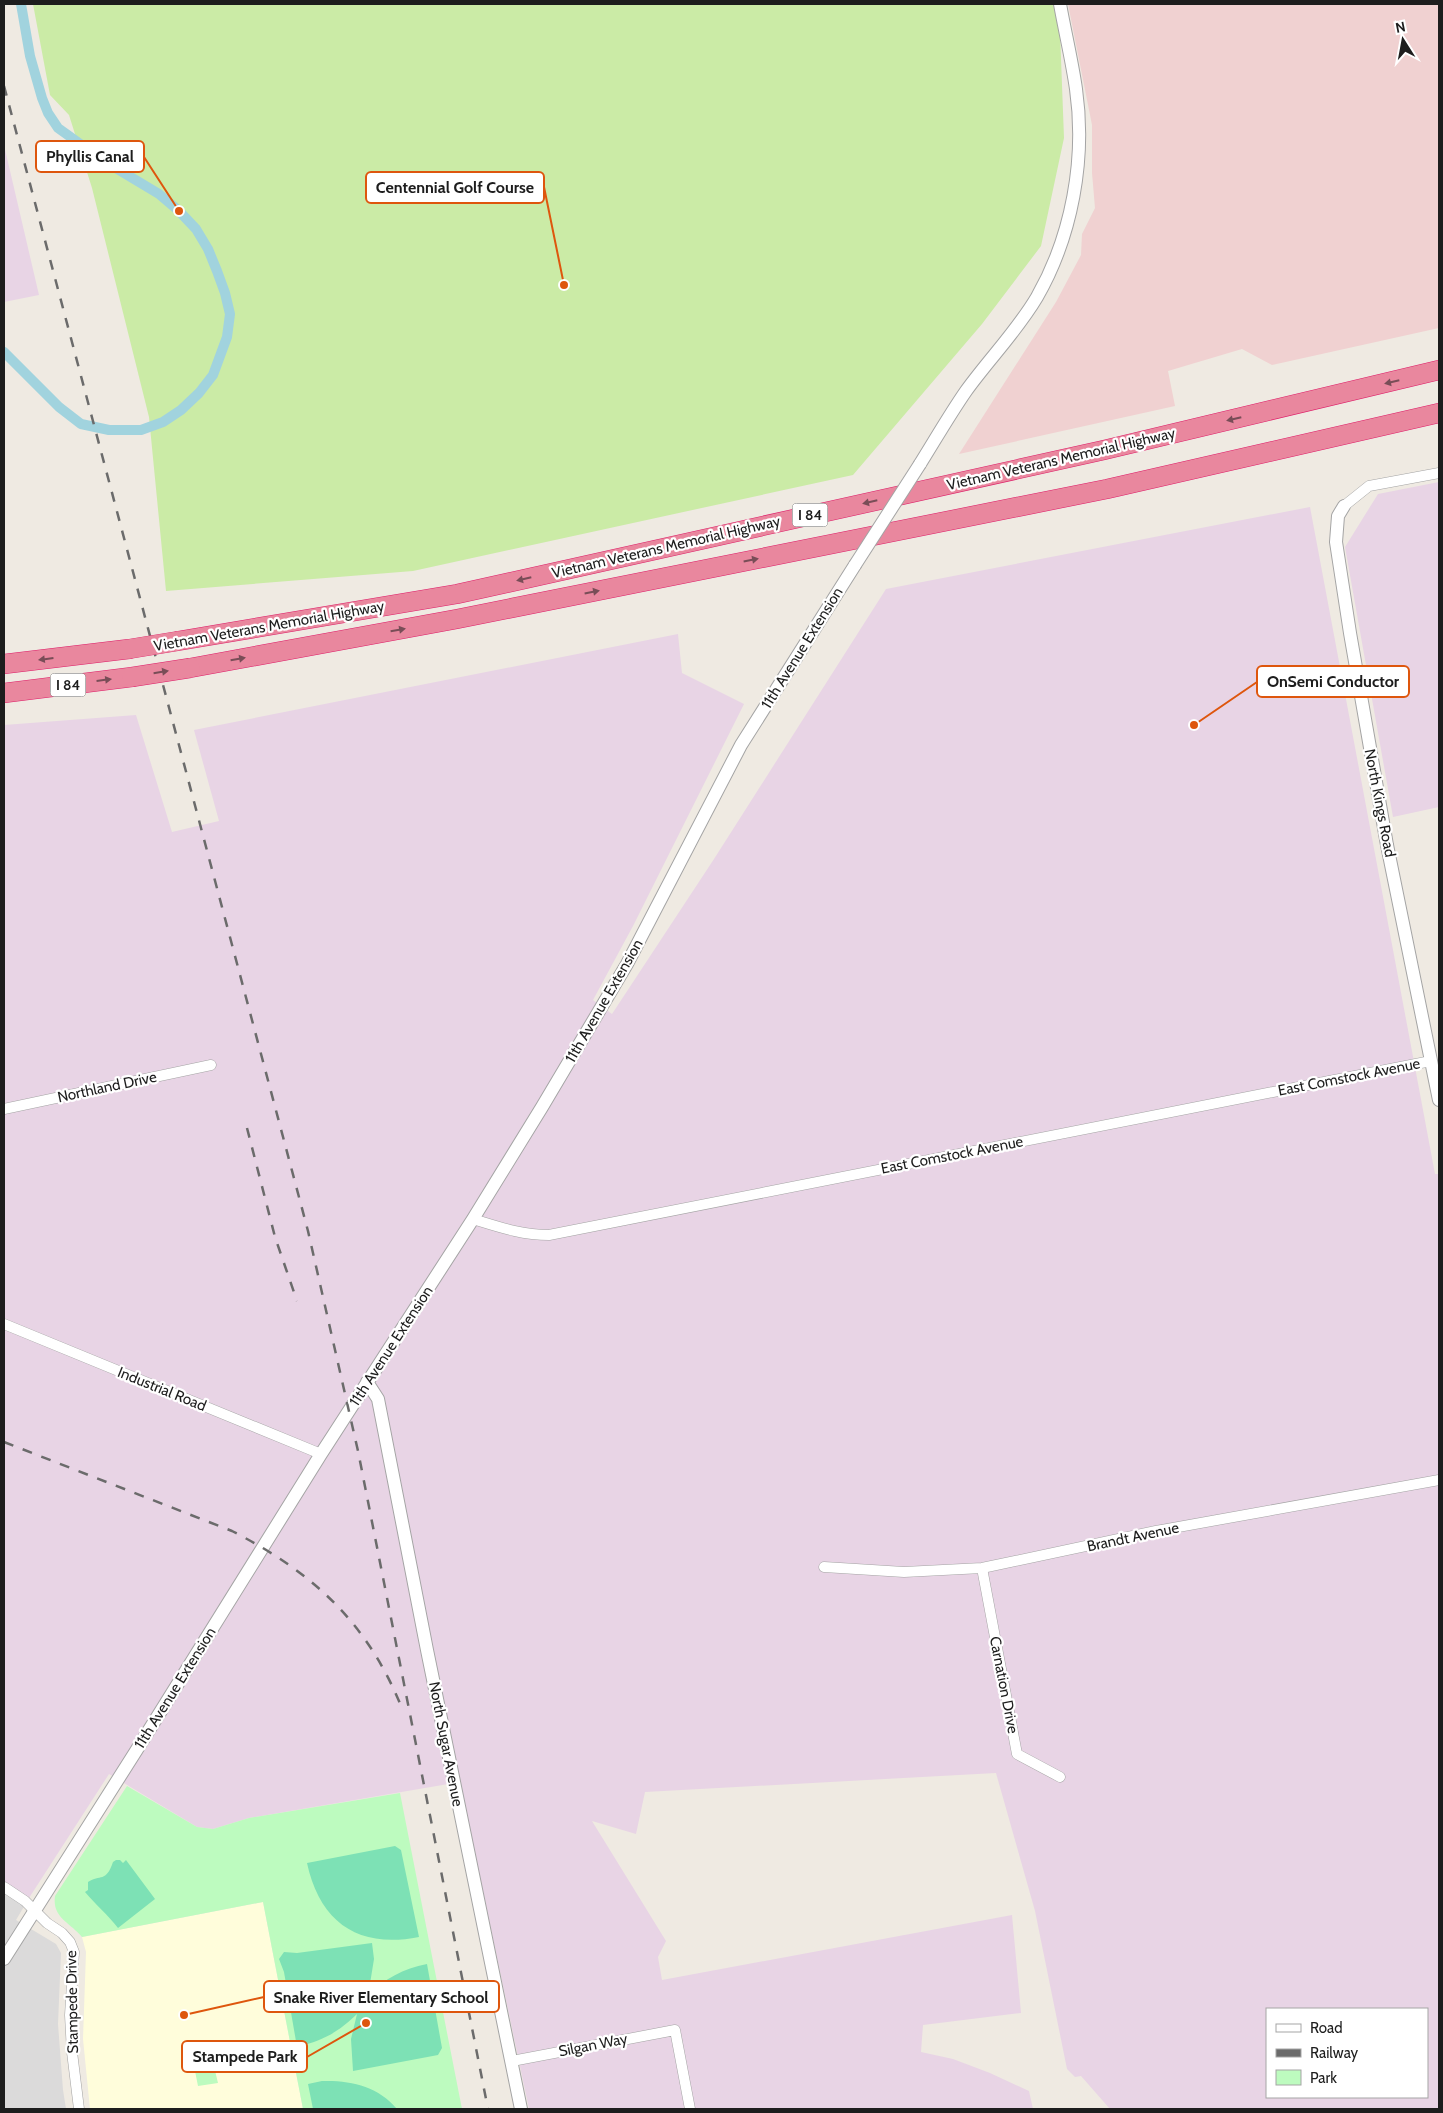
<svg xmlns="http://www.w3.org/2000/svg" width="1443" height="2113" viewBox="0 0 1443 2113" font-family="Cabin,sans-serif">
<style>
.residential{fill:#dbdada}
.commercial{fill:#f0d1d1}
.industrial{fill:#e8d4e5;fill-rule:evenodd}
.education{fill:#fffddb}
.grass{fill:#cbeba6}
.park{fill:#bdfbbf}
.pitch{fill:#7de1b5}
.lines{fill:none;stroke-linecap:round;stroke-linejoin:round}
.canal{stroke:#a1d3de;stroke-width:10}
.minor-casing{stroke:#a4a4a4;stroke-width:11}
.tertiary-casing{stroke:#a4a4a4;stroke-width:14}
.motorway-casing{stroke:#de1e69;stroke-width:20}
.minor{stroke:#fff;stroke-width:10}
.tertiary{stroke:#fff;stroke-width:12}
.motorway{stroke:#e9879e;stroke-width:19}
.rail{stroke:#6b6b6b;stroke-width:2.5;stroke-dasharray:10 10;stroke-linecap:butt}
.tertiary-bridge-casing{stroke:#a4a4a4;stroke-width:14;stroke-linecap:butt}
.motorway-bridge-casing{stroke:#de1e69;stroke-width:20;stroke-linecap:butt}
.tertiary-bridge{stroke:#fff;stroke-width:12}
.motorway-bridge{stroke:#e9879e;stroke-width:19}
.oneway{fill:#794d57}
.labels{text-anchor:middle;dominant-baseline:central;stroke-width:4.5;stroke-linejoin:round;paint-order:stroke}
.shield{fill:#fff;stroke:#616161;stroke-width:1}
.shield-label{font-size:14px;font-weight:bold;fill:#1d1d1d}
.street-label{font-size:15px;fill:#1d1d1d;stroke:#fff}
.leader{fill:none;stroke:#de560d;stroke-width:2}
.callout-dot{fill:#de560d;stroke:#fff;stroke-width:2}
.callout{fill:#fff;stroke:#de560d;stroke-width:2}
.callout-label{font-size:16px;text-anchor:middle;font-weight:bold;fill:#1d1d1d}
</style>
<rect width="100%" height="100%" fill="#efeae2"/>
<path class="residential" d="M4 1882 29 1898 16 1920 56 1944 61 1953 58 2024 63 2090 66 2109H4Z"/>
<path class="commercial" d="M1068 4H1439V328L1272 365 1242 349 1168 371 1175 406 959 454 1056 302 1081 255 1082 234 1095 208 1092 173V125Z"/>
<path class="industrial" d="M4 145 39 295 4 302Z
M1439 482V807L1393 817 1345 547 1378 494Z
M1310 507 1435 1174H1439V2109H1110L1081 2076 1075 2077 1067 2069 1035 1911 996 1773 645 1792 636 1834 592 1821 666 1941 658 1957 662 1980 1012 1915 1021 2013 923 2025 921 2052 953 2059 990 2073 1029 2091 1033 2109H529L460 1782 249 1818 213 1829 197 1827 109 1774 29 1898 4 1882V725L136 715 172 832 219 821 194 730 678 634 682 673 744 704 633 926 593 1000 612 1014 714 859 886 589ZM1267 2009H1427V2097H1267Z"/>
<path class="education" d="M263 1902 303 2109H90L83 2039 86 1952 82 1937Z"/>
<path class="grass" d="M33 4H1053L1060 32 1064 138 1041 246 982 324 853 475 413 571 166 591 149 417 92 188 69 115 50 95Z"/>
<path class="park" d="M127 1786 197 1827 213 1829 249 1818 400 1793 462 2109H303L263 1902 82 1937C70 1922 52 1918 55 1896Z
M209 2046 218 2083 198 2086 195 2071H191L189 2054 193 2050Z"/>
<path class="pitch" d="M395 1846 401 1850 419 1937C359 1949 320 1923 307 1863Z
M116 1860H120L123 1863 126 1860 155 1899 118 1928C108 1915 96 1905 85 1892L88 1890V1882C100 1874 106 1883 113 1862Z
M372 1943 374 1959 368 1996C385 1978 403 1969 427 1964L442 2048 438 2055 353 2071 351 2039 357 2014C337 2033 324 2040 297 2047L284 1972 279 1959 284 1952 297 1953Z
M322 2081C350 2080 378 2086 397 2109H313L308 2084Z"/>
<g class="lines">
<path class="canal" d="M4 352 59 407 81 424 109 430H141L163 422 181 410 199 393 213 375 227 337 230 314 225 293 217 271 208 249 196 229 179 211 159 194 104 161 58 128 48 113 42 98 30 56 21 4"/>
<g class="minor-casing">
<path id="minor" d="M1344 506 1369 486 1439 473
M4 1109 211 1065
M473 1219C499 1227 522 1235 549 1235 844 1179 1137 1118 1431 1061
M4 1324 321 1454
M824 1567 904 1572 982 1568 1156 1531 1439 1480
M982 1568 1017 1754 1060 1777
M4 1887 25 1901 47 1923 62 1933 70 1942 74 1952 70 2015 72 2052 79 2109
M512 2061 675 2030 690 2109"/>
</g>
<g class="tertiary-casing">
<path id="tertiary" d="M920 464C935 440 950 414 966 391 989 359 1017 331 1037 297 1072 236 1086 159 1076 89 1072 61 1065 32 1060 4
M1344 506 1338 516 1336 542 1350 633 1387 845 1439 1100
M367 1382 378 1399 427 1650 521 2109
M4 1959 136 1751 321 1454 473 1219 542 1107 627 964 741 745 855 565"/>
</g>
<g class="motorway-casing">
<path id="motorway" d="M178 641 457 594 1104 450 1439 370
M4 664 129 649
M190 668 457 619 1107 489 1439 413
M4 693 132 677"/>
</g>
<use href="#minor" class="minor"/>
<use href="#tertiary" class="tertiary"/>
<use href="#motorway" class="motorway"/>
<path class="rail" d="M4 86 308 1231 358 1451 488 2109
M247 1128 275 1237 297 1301
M4 1442 232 1531C314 1573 369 1624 403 1711"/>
<g class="tertiary-bridge-casing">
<path id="tertiary-bridge" d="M855 565 920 464"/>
</g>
<g class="motorway-bridge-casing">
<path id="motorway-bridge" d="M129 649 178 641
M132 677 190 668"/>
</g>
<use href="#tertiary-bridge" class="tertiary-bridge"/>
<use href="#motorway-bridge" class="motorway-bridge"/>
</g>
<defs><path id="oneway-solid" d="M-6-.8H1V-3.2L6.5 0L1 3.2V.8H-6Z" transform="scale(1.25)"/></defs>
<g class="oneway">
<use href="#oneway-solid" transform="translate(1392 382) rotate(167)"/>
<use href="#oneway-solid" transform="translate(1234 419) rotate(167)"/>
<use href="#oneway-solid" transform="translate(870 502) rotate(167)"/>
<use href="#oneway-solid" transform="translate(751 560) rotate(-11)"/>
<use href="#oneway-solid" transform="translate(524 579) rotate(167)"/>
<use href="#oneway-solid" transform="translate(592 592) rotate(-11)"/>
<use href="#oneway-solid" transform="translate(398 630) rotate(-10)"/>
<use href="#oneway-solid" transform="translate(46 659) rotate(173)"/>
<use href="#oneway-solid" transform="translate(238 659) rotate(-10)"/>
<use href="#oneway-solid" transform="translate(161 672) rotate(-9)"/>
<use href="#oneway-solid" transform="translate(104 680) rotate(-7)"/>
</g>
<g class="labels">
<g class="shield">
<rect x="792.5" y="503.5" width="35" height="23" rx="4"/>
<rect x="50.5" y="673.5" width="35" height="23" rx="4"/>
</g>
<g class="shield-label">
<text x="810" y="515">I 84</text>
<text x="68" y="685">I 84</text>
</g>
<g class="street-label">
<text transform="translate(1061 459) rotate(-13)">Vietnam Veterans Memorial Highway</text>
<text transform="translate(666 547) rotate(-13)">Vietnam Veterans Memorial Highway</text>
<text transform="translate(269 626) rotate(-10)">Vietnam Veterans Memorial Highway</text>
<text transform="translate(802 648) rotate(-58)">11th Avenue Extension</text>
<text transform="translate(1380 803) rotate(79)">North Kings Road</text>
<text transform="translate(604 1001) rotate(-60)">11th Avenue Extension</text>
<text transform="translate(1349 1077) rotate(-11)">East Comstock Avenue</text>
<text transform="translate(107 1087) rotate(-12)">Northland Drive</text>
<text transform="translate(952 1155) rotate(-11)">East Comstock Avenue</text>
<text transform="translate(391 1346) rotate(-57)">11th Avenue Extension</text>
<text transform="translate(162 1389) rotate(22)">Industrial Road</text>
<text transform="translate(1133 1537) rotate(-12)">Brandt Avenue</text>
<text transform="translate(1004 1685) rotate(79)">Carnation Drive</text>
<text transform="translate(175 1688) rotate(-58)">11th Avenue Extension</text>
<text transform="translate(446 1744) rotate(79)">North Sugar Avenue</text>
<text transform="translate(72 2002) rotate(-91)">Stampede Drive</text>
<text transform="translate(593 2045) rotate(-11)">Silgan Way</text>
</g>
</g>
<path class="leader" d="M179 211L144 157M564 285L544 187M1194 725L1257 682M184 2015L264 1997M366 2023L307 2057"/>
<g class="callout-dot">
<circle cx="179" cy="211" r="5"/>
<circle cx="564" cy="285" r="5"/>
<circle cx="1194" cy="725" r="5"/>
<circle cx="184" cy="2015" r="5"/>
<circle cx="366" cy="2023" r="5"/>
</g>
<g class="callout">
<rect x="36" y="141" width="108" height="31" rx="5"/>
<rect x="366" y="172" width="178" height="31" rx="5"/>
<rect x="1257" y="666" width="152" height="31" rx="5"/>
<rect x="264" y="1981" width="235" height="31" rx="5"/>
<rect x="182" y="2041" width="125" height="31" rx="5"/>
</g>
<g class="callout-label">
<text x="90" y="162">Phyllis Canal</text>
<text x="455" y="193">Centennial Golf Course</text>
<text x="1333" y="687">OnSemi Conductor</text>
<text x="381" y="2003">Snake River Elementary School</text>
<text x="245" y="2062">Stampede Park</text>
</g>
<rect width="1443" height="2113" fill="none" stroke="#1d1d1d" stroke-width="10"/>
<rect x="1266" y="2008" width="162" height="90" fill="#ffffff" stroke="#a5a5a5"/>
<rect x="1276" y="2024" width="25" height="8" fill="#ffffff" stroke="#a5a5a5"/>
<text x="1310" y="2033" font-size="15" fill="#1d1d1d">Road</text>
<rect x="1276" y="2049" width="25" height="8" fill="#6b6b6b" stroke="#a5a5a5"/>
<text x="1310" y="2058" font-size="15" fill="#1d1d1d">Railway</text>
<rect x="1276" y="2070" width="25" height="15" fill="#bdfbbf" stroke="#a5a5a5"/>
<text x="1310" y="2083" font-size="15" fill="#1d1d1d">Park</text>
<g transform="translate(1403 40) rotate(349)" stroke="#ffffff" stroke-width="4" paint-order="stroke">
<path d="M0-4L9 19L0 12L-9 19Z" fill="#1d1d1d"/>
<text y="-8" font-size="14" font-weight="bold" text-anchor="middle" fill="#1d1d1d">N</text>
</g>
</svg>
